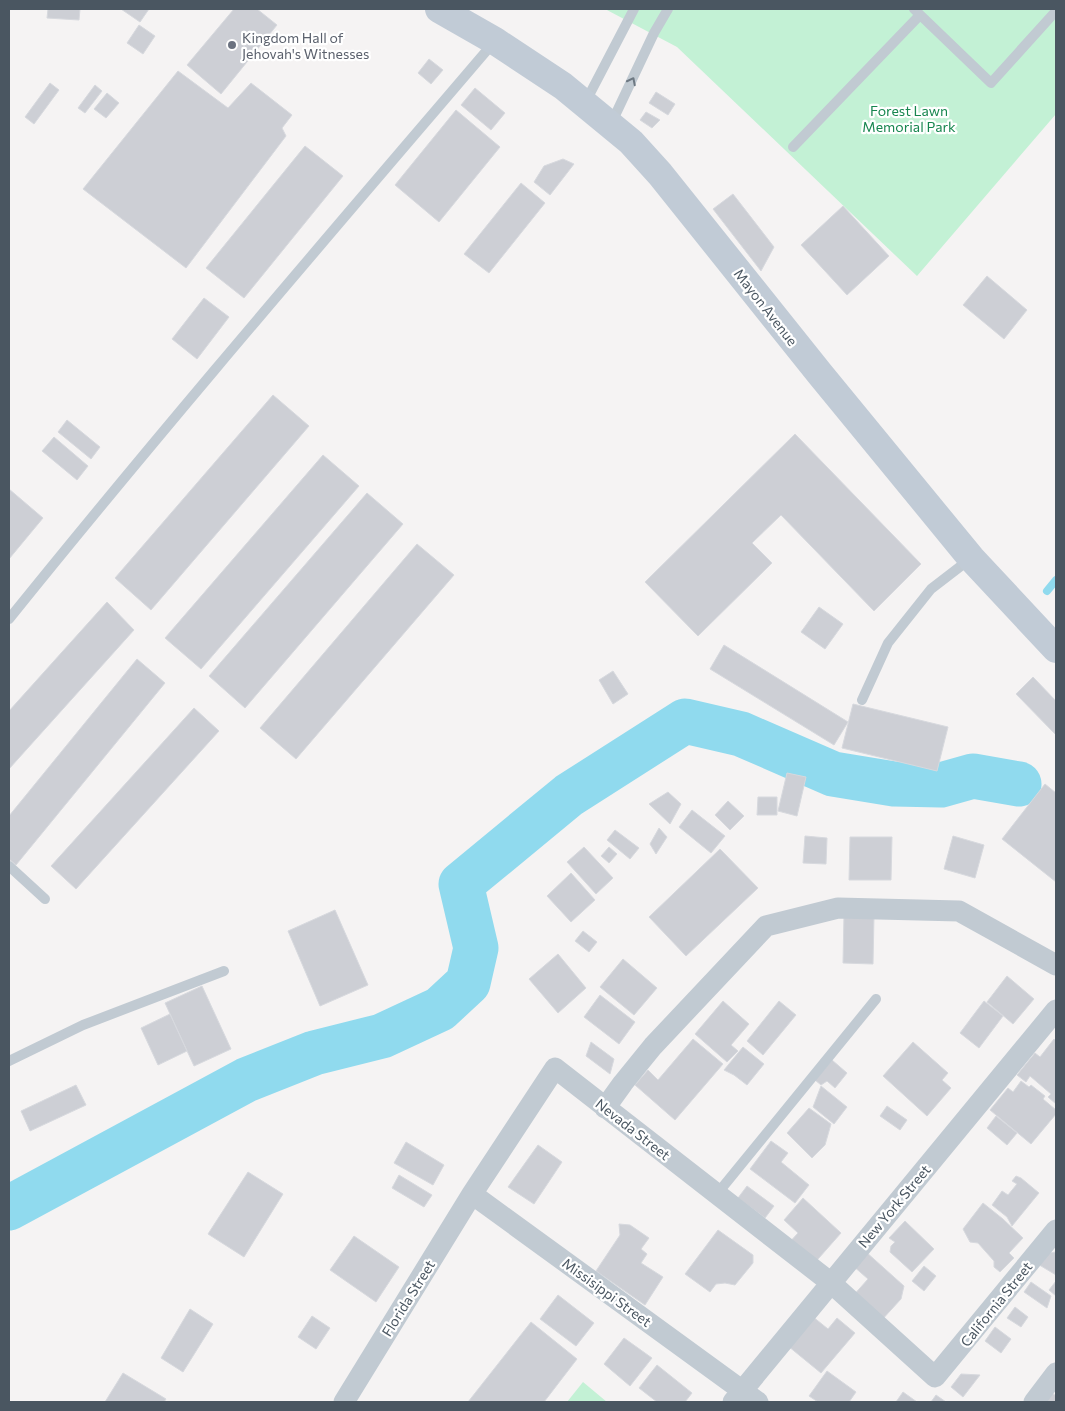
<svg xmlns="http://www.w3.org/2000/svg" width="1065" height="1411" viewBox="0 0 1065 1411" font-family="Commissioner,sans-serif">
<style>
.green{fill:#c3f1d5}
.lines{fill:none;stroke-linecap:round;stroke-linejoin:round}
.stream{stroke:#90daee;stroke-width:8}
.river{stroke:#90daee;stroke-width:45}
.building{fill:#cdcfd5;stroke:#d7d9de}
.lane{stroke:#c1cad2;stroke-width:10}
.street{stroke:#c1cad2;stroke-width:21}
.secondary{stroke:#c1cbd6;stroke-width:28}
.oneway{stroke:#6e7983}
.worship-dot{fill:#6b7280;stroke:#fff;stroke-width:2}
.labels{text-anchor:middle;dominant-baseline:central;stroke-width:4.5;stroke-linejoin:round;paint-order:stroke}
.worship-label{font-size:14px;fill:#5b616d;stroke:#fff;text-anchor:start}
.park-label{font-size:14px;fill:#17864f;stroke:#fff}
.street-label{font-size:14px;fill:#4a5661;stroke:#fff}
</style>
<rect width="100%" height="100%" fill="#f5f3f3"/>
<path class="green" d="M605 9H1056V114L917 276 677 47Z
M583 1382 607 1402H567Z"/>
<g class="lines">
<path class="stream" d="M1047 591 1056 580"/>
<path class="river" d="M9 1208 246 1080 314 1053 382 1036 440 1009 468 983 476 948 461 884 569 795 685 721 741 734 833 774 894 784 941 785 973 776 1019 784"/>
</g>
<path class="building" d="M48 9H80L79 20 47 18Z
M121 9H149L140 22Z
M234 9H257L277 25 221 94 187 65Z
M139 25 155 36 143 54 127 43Z
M429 59 443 70 431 84 418 73Z
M178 71 228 108 251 83 292 115 282 128 286 136 186 268 83 189Z
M50 83 59 90 34 124 25 117Z
M95 85 102 91 85 113 78 108Z
M475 88 505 113 491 130 461 105Z
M656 92 675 104 668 115 649 103Z
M107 93 119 103 106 118 94 109Z
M456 110 500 147 439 222 395 185Z
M646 112 660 120 652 128 640 120Z
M305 146 343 176 244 298 206 268Z
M563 159 574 164 550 195 534 182 544 166Z
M521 183 545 203 489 273 464 254Z
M733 194 774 247 761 271 713 209Z
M843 206 889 256 847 295 801 245Z
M987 276 1027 310 1004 339 963 305Z
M204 298 229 317 197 359 172 339Z
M273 395 309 426 151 610 115 578Z
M67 420 100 447 91 459 58 432Z
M795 434 921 564 874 611 781 515 752 543 772 563 698 636 645 582Z
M54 437 88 466 77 480 42 451Z
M323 455 359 486 201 669 165 638Z
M9 489 43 518 9 559Z
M367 493 403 524 245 708 209 676Z
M417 544 454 575 296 759 260 728Z
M107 602 134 630 9 769V711Z
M819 607 843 624 825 649 801 632Z
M724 645 848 722 834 745 710 669Z
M137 659 165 683 16 865 9 859V816Z
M613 671 628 694 613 704 599 680Z
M1033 677 1056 701V735L1016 694Z
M853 704 948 727 937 771 842 748Z
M194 708 219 731 76 889 51 866Z
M787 773 806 777 797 816 778 811Z
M1045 784 1056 793V882L1002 839Z
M668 792 681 804 670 824 649 804Z
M758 797H777V815H757Z
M728 801 744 816 730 830 715 815Z
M692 810 725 836 711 853 679 827Z
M659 828 667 837 656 854 650 844Z
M615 830 639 848 630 859 607 840Z
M805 836 827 838 826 864 803 863Z
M953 836 984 845 975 878 944 869Z
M850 837H892L891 880H849Z
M584 847 613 878 596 894 567 862Z
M609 847 617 854 609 863 601 856Z
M720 849 758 888 686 956 649 917Z
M571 873 595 900 571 922 547 896Z
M335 910 368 985 320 1006 288 931Z
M844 914 874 915 873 964 843 963Z
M583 931 597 942 589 952 575 941Z
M558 954 586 988 558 1013 529 979Z
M623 959 657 988 634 1015 600 987Z
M1007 976 1034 999 1013 1024 987 1002Z
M202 986 231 1049 194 1066 165 1003Z
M600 995 635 1022 619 1044 584 1017Z
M723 1001 749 1024 731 1045 738 1051 727 1062 695 1034Z
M779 1001 796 1015 763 1055 747 1041Z
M984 1001 1003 1016 979 1048 960 1033Z
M170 1014 187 1051 158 1065 141 1028Z
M693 1039 723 1064 675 1120 635 1085 648 1070 658 1080Z
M1054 1039 1056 1041V1104L1048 1097 1051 1094 1030 1076 1026 1082 1017 1075 1035 1053 1040 1057Z
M591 1042 614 1059 610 1074 586 1056Z
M913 1042 948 1073 942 1080 951 1088 927 1116 883 1076Z
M743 1047 764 1064 747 1085 734 1075 724 1070Z
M832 1060 847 1073 835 1088 827 1081 821 1085 815 1080Z
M1021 1081 1029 1087 1031 1085 1045 1096 1043 1099 1056 1110V1114L1031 1144 990 1110 1008 1088 1013 1092Z
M76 1085 86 1105 30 1131 21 1111Z
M821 1086 847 1107 834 1124 813 1107Z
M887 1106 907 1120 900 1130 880 1116Z
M809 1108 831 1124 825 1145 812 1158 787 1133Z
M996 1116 1017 1133 1007 1145 987 1128Z
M771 1141 788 1153 781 1162 809 1185 795 1203 750 1169Z
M406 1142 444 1165 433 1185 394 1163Z
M538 1145 562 1162 534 1204 508 1187Z
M248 1172 283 1194 244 1257 208 1234Z
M399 1175 432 1195 424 1207 392 1188Z
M1016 1176 1021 1178 1039 1193 1012 1226 1007 1217 992 1205 1002 1191 1008 1195 1017 1184 1012 1181Z
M747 1186 774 1206 765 1218 738 1198Z
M803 1198 841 1233 811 1267 787 1245 798 1233 784 1220Z
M983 1203 1003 1219 1023 1238 1009 1253 1014 1258 1000 1272 994 1267V1261L978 1243 970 1242 963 1229Z
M905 1221 934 1249 912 1272 890 1252 891 1246 895 1242 889 1238Z
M619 1224 630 1225 649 1238 641 1249 647 1254 641 1263 663 1277 645 1305 596 1271 620 1235Z
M718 1230 753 1255V1263L735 1285 725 1283 716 1284 710 1292 685 1274Z
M354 1236 399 1267 376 1302 330 1270Z
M865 1251 904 1286 901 1299 880 1322 852 1297 868 1279 852 1265Z
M1056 1252V1275L1036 1263 1041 1254Z
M924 1266 936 1276 924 1291 912 1281Z
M1056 1281V1296L1049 1290Z
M1031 1282 1051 1296 1047 1308 1024 1292Z
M558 1295 594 1323 576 1346 540 1319Z
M1015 1307 1028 1317 1021 1327 1007 1318Z
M190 1309 213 1324 183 1372 161 1358Z
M312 1316 330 1328 316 1349 298 1337Z
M812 1316 828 1329 837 1318 855 1333 821 1373 788 1346Z
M531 1322 577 1359 544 1402H468Z
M995 1327 1011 1339 1001 1353 985 1341Z
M624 1338 652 1358 630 1386 604 1364Z
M657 1365 692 1393 685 1402H657L639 1388Z
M827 1371 856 1392 849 1402H818L809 1396Z
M123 1373 166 1399 164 1402H105Z
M961 1374 980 1375 963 1397 951 1387Z
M1047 1389 1056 1396V1402H1037Z
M903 1392 917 1402H896Z
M936 1395 946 1402H931Z"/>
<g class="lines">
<path class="lane" d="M914 9 991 83 1056 11
M585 103 634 9
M611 124 654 33 668 9
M793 147 919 16
M9 619C167 423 331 233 494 42
M862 700 888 643 931 589 970 559
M9 866 45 899
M9 1061 83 1025 224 971
M717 1194 876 999"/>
<path class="street" d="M605 1108 623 1083 653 1046 766 926 838 908 959 911 1056 965
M472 1194 758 1402
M344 1402 472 1194 555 1068 830 1282 935 1377 1056 1230
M733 1402 1056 1010
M1034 1402 1056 1373"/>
<path class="secondary" d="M439 9 495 41 563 86 631 142 660 174 820 374 971 558 1056 649"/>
</g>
<defs><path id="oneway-chevron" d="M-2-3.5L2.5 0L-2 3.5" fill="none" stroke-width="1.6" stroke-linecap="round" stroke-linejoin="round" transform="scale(1.25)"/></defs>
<use class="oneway" href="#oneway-chevron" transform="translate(632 81) rotate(-63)"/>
<circle class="worship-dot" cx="232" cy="45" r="5"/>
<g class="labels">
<g class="worship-label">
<text x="242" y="37">Kingdom Hall of<tspan x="242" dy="16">Jehovah's Witnesses</tspan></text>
</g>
<g class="park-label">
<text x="909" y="110">Forest Lawn<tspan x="909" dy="16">Memorial Park</tspan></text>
</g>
<g class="street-label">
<text transform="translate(766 307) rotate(52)">Mayon Avenue</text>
<text transform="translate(633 1129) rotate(38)">Nevada Street</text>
<text transform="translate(894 1206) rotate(-50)">New York Street</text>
<text transform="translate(607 1292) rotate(36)">Missisippi Street</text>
<text transform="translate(408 1298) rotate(-58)">Florida Street</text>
<text transform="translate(996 1304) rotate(-51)">California Street</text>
</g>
</g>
<rect width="1065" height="1411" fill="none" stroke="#4a5661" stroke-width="20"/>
</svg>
